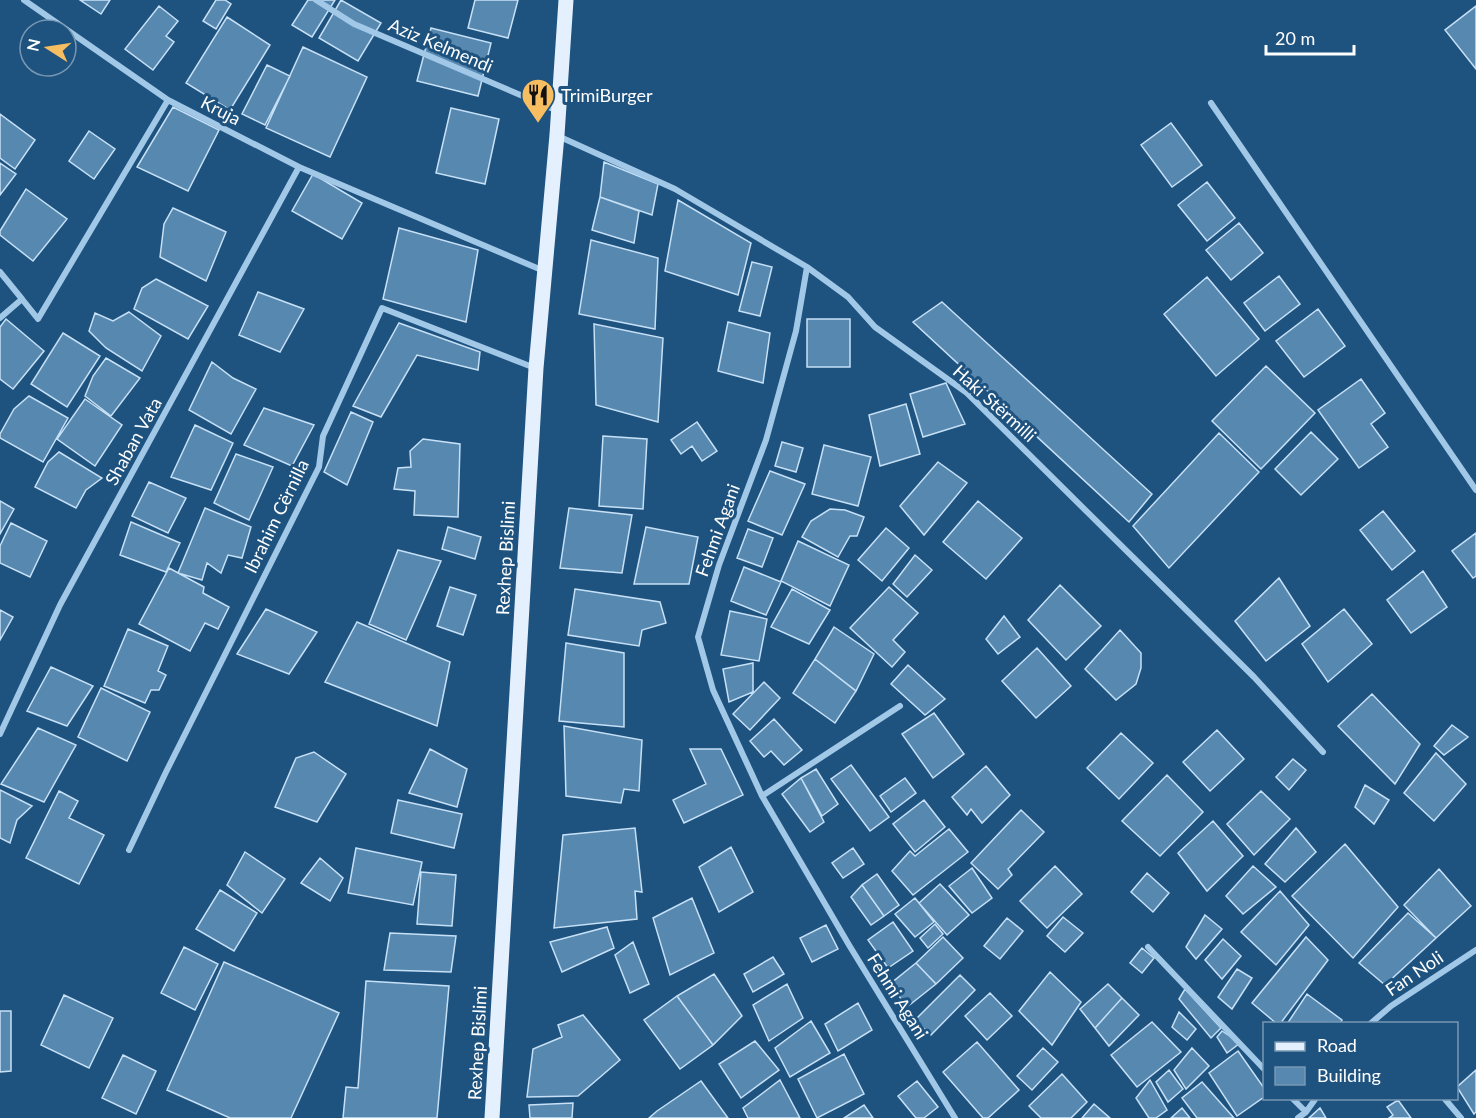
<svg xmlns="http://www.w3.org/2000/svg" width="1476" height="1118" viewBox="0 0 1476 1118" font-family="Lato,sans-serif">
<style>
.building{fill:#5788b0;stroke:#c6e0f6;stroke-width:1.5}
.lines{fill:none;stroke-linecap:round;stroke-linejoin:round}
.minor{stroke:#a2c8e8;stroke-width:6}
.primary{stroke:#e4f0fe;stroke-width:15}
.labels{text-anchor:middle;dominant-baseline:central;stroke-width:6;stroke-linejoin:round;paint-order:stroke}
.street-label{font-size:18px;fill:#fff;stroke:#1e527f}
.poi-label{font-size:18px;fill:#fff;stroke:#1e527f;text-anchor:start}
</style>
<rect width="100%" height="100%" fill="#1e527f"/>
<path class="building" d="M80 0H110L101 14Z
M216 0H225L231 4 216 29 203 21Z
M308 0H335L312 37 292 25Z
M341 0 381 23 358 61 319 38Z
M475 0H518L508 38 468 28Z
M159 6 178 21 166 36 174 42 153 70 125 49Z
M1476 6V69L1445 30Z
M227 17 270 45 230 110 186 83Z
M431 28 491 43 478 96 417 81Z
M303 47 367 77 330 157 266 128Z
M267 65 290 76 265 125 242 114Z
M173 107 219 130 188 191 137 167Z
M451 108 499 119 485 184 436 173Z
M0 114 35 140 15 169 0 158Z
M1171 123 1202 165 1172 187 1141 145Z
M89 131 115 149 94 179 69 161Z
M604 162 658 184 652 215 600 197Z
M0 163 16 174 0 195Z
M313 174 362 203 342 239 292 211Z
M1207 182 1235 218 1207 241 1178 205Z
M26 189 67 219 33 261 0 235V231Z
M600 197 639 211 634 243 592 230Z
M678 200 751 243 738 295 665 271Z
M173 208 226 232 206 281 160 257 164 224Z
M1239 223 1263 253 1231 280 1206 250Z
M399 228 478 250 466 322 383 299Z
M591 240 658 258 655 329 579 314Z
M752 262 772 267 760 316 739 311Z
M1279 276 1300 304 1265 331 1244 303Z
M1207 277 1259 339 1216 376 1164 314Z
M156 279 208 306 188 339 134 309 142 288Z
M258 292 304 309 280 352 239 335Z
M942 302 1152 494 1129 522 913 322Z
M1318 309 1345 346 1304 377 1276 341Z
M129 312 161 336 142 371 106 348 89 331 95 313 113 321Z
M6 319 44 351 13 389 0 379V327Z
M807 319H850V367H807Z
M728 322 770 333 763 383 718 371Z
M399 323 480 352 478 370 417 355 381 417 353 406Z
M594 324 663 338 658 422 596 405Z
M63 333 100 356 67 407 31 384Z
M106 358 140 378 111 416 85 396 93 376Z
M212 362 233 378 256 389 231 434 189 410Z
M1266 366 1315 413 1261 469 1212 421Z
M1361 379 1385 413 1371 424 1388 447 1359 468 1318 410Z
M946 383 965 424 923 437 910 394Z
M29 396 68 418 43 462 0 438V434L14 409Z
M85 399 122 425 95 466 57 439Z
M906 404 920 454 880 466 869 415Z
M264 408 314 425 292 466 244 445Z
M351 412 373 422 347 485 324 472Z
M697 422 717 451 702 461 692 446 681 454 671 440Z
M195 425 233 443 211 490 171 477Z
M1311 432 1338 459 1301 495 1275 469Z
M1219 433 1259 472 1169 568 1133 526Z
M603 436 647 439 643 509 599 506Z
M423 439 460 444 458 517 414 515 415 491 394 489 398 468 411 467 410 451Z
M782 442 803 448 796 472 775 466Z
M824 445 871 457 858 506 812 494Z
M59 452 102 478 86 490 76 508 35 487 48 462Z
M236 454 273 467 249 520 214 503Z
M938 462 967 483 924 535 900 506Z
M770 471 805 484 782 535 748 521Z
M149 482 186 498 168 533 132 516Z
M0 501 14 509 0 534Z
M978 501 1022 538 986 579 943 542Z
M205 508 251 527 242 558 228 555 221 573 207 563 202 580 178 573Z
M569 508 632 515 622 573 560 568Z
M830 509 845 510 864 517 857 536H850L838 557 802 537 811 521Z
M1383 511 1415 551 1392 570 1360 530Z
M131 522 180 543 166 572 120 555Z
M11 523 47 541 30 577 0 563V546Z
M448 527 481 537 475 559 442 549Z
M646 527 698 537 689 584H634Z
M886 528 909 548 882 581 858 560Z
M748 529 773 538 762 567 737 558Z
M1476 533V576L1473 578 1452 551Z
M798 541 849 565 830 606 781 581Z
M398 550 441 561 406 640 369 624Z
M915 555 932 570 907 597 893 584Z
M744 567 781 582 766 615 731 601Z
M169 568 204 587 203 593 229 607 218 629 205 623 190 651 139 624Z
M1423 571 1447 607 1411 633 1387 600Z
M1279 578 1310 626 1266 661 1235 621Z
M1060 585 1101 626 1066 660 1028 620Z
M450 587 476 595 463 635 437 626Z
M889 587 918 613 893 640 905 652 892 667 850 628Z
M575 589 660 602 666 623 642 630 639 646 568 635Z
M792 589 830 610 809 644 771 627Z
M266 609 317 632 289 674 237 654Z
M1344 609 1372 644 1328 682 1302 644Z
M0 610 13 617 0 640Z
M730 611 767 619 759 661 721 655Z
M1004 616 1020 637 998 654 986 639Z
M357 622 450 662 437 726 325 682Z
M834 627 874 654 856 691 815 659Z
M128 629 168 646 158 671 166 675 159 690H151L145 703 104 686Z
M1120 630 1141 653V668L1136 684 1116 700 1085 669Z
M566 643 624 653V727L559 721Z
M1037 648 1071 686 1036 718 1002 681Z
M815 659 856 691 835 723 793 693Z
M753 663V692L729 702 723 669Z
M908 665 945 699 925 715 891 684Z
M51 667 93 686 67 726 27 711Z
M764 682 780 698 750 730 733 714Z
M101 688 150 712 127 761 78 737Z
M1372 694 1420 744 1395 784 1338 726Z
M934 713 964 754 933 778 902 734Z
M774 719 802 750 784 765 771 751 764 757 750 741Z
M1452 725 1468 737 1444 755 1434 746Z
M564 726 642 740 639 791 624 789 621 803 566 796Z
M38 728 76 745 44 802 1 784Z
M1217 730 1244 759 1210 791 1183 762Z
M1121 733 1153 763 1119 799 1087 768Z
M430 749 467 769 457 807 409 793Z
M690 749H721L743 795 684 823 673 800 706 784Z
M314 752 346 774 317 822 275 807 296 758Z
M1436 753 1466 784 1434 821 1404 793Z
M1293 759 1306 770 1289 790 1276 777Z
M851 765 889 817 870 831 831 779Z
M986 766 1010 795 982 823 971 809 967 815 952 797Z
M816 769 838 804 822 816 801 778Z
M1167 775 1203 812 1160 856 1122 821Z
M801 778 824 822 810 832 782 794Z
M905 778 916 793 891 812 880 796Z
M1365 785 1389 800 1374 824 1355 807Z
M0 790 32 806 17 820 10 843 0 838Z
M59 791 78 801 69 818 104 835 79 884 26 858Z
M1261 791 1290 819 1254 855 1227 824Z
M398 800 462 814 454 848 391 833Z
M924 800 945 827 915 852 893 824Z
M1021 810 1044 832 1008 869 1012 875 998 889 971 863Z
M1213 821 1243 856 1207 891 1178 853Z
M635 828 642 892 635 891 637 919 554 928 563 835Z
M1296 828 1316 852 1285 882 1265 864Z
M949 829 968 852 913 895 892 871 910 851 915 856Z
M1345 844 1398 907 1353 958 1292 896Z
M731 847 753 892 719 912 699 867Z
M356 848 422 862 413 905 348 893Z
M853 848 864 864 843 878 832 863Z
M245 852 285 879 262 913 227 885Z
M320 858 343 878 330 901 301 883Z
M1055 866 1082 894 1047 928 1020 901Z
M1253 866 1276 887 1243 914 1226 896Z
M972 868 992 898 972 913 949 886Z
M1439 869 1471 906 1436 938 1404 905Z
M421 872 456 875 452 926 417 924Z
M1147 873 1169 893 1153 912 1131 892Z
M877 874 899 905 884 916 862 885Z
M940 884 969 915 947 935 919 903Z
M862 885 884 916 871 925 851 897Z
M220 890 257 913 234 951 196 929Z
M1280 891 1309 925 1276 965 1241 932Z
M692 898 714 953 670 975 653 918Z
M915 898 934 922 915 937 895 914Z
M1408 913 1436 938 1385 985 1359 963Z
M1205 915 1222 929 1196 959 1186 947Z
M1063 917 1083 933 1065 952 1047 936Z
M1007 918 1023 931 1000 959 984 946Z
M893 922 913 951 888 968 868 940Z
M935 924 943 934 928 948 920 938Z
M826 925 838 949 812 962 800 938Z
M607 927 614 948 562 972 550 942Z
M390 933 456 936 451 972 384 970Z
M943 937 963 958 936 984 916 963Z
M1306 937 1328 960 1280 1024H1277L1252 1003Z
M1223 939 1241 956 1222 979 1205 960Z
M633 942 649 984 630 993 615 955Z
M184 947 218 964 195 1010 161 993Z
M1142 948 1154 958 1142 973 1130 963Z
M773 957 784 974 753 992 744 974Z
M224 962 339 1013 291 1118H230L167 1090Z
M916 963 936 984 907 1007 890 984Z
M1237 969 1252 978 1232 1009 1218 997Z
M1050 972 1081 1002 1052 1045 1019 1011Z
M714 974 742 1016 713 1045 677 996Z
M960 975 975 990 931 1035 915 1020Z
M366 981 449 986 437 1118H343L346 1087 358 1088Z
M787 984 803 1018 769 1041 753 1005Z
M1108 984 1122 998 1095 1028 1080 1009Z
M1185 989 1221 1028 1211 1038 1179 999Z
M990 993 1012 1016 987 1040 965 1016Z
M1307 994 1342 1020 1340 1024H1287Z
M64 995 113 1018 89 1068 41 1045Z
M677 996 713 1045 680 1069 644 1020Z
M1122 998 1139 1015 1109 1046 1095 1028Z
M858 1003 872 1030 838 1051 825 1024Z
M0 1011H11V1071L0 1072Z
M1179 1012 1196 1029 1187 1040 1172 1027Z
M583 1015 620 1060 578 1096 527 1097 533 1049 562 1037 558 1025Z
M811 1021 830 1053 790 1077 775 1048Z
M1152 1022 1181 1052 1137 1087 1111 1055Z
M1222 1031 1240 1043 1227 1053 1217 1037Z
M755 1041 779 1070 741 1098 719 1064Z
M977 1042 1019 1090 988 1118H983L943 1072Z
M1043 1048 1058 1062 1032 1090 1017 1076Z
M1192 1048 1209 1066 1186 1089 1174 1070Z
M1238 1051 1264 1088V1097L1237 1116 1209 1073Z
M844 1054 864 1094 817 1118 798 1079Z
M123 1055 156 1071 136 1114 102 1098Z
M1169 1070 1183 1089 1168 1102 1156 1082Z
M1476 1070V1112L1474 1114 1457 1087Z
M1062 1074 1087 1102 1071 1118H1041L1029 1106Z
M780 1080 800 1118H748L743 1108Z
M1150 1080 1167 1110 1156 1118H1149L1136 1098Z
M701 1081 728 1118H649L657 1111Z
M917 1081 938 1107 924 1118H916L898 1096Z
M1202 1082 1234 1118H1197L1182 1098Z
M1398 1100 1411 1118H1389L1393 1115 1387 1107Z
M573 1103 572 1118H530L529 1105Z
M1094 1104 1110 1118H1082Z
M864 1105 873 1118H844Z
M1182 1108 1190 1118H1171Z
M1320 1108 1326 1118H1309Z"/>
<g class="lines">
<path class="minor" d="M24 0 168 100
M316 0 354 24 558 111
M1211 103 1476 490
M558 136 675 189 807 267 848 297 875 327 967 393 1254 677 1323 752
M807 267 796 331 766 440 719 565 698 637 713 690 762 796 849 945 955 1118
M0 272 22 299
M0 318 22 299 38 319 168 100 299 167 544 271
M0 734 60 605 299 167
M762 796 900 706
M129 850 166 772 319 467 323 436 382 308 535 368
M1148 947 1264 1069
M1370 1024 1391 1006 1476 950
M1292 1098 1306 1112
M1444 1098 1461 1118
M1298 1118 1306 1112 1316 1098"/>
<path class="primary" d="M492 1118 536 368 557 135 566 0"/>
</g>
<defs>
<g id="restaurant-pin" transform="scale(1.725)"><path d="M0 17L-7.5 6A9.5 9.5 0 1 1 7.5 6Z" fill="#f7bd61" stroke="#1e527f"/><path d="M-5-6h1v4h1v-4h1v4h1v-4h1v5L-1.5 .5V6h-2V.5L-5-1ZM5-6V6H3V1.5H1.5Q1.5-4 5-6Z" fill="#111"/></g>
</defs>
<g fill-rule="evenodd">
<use href="#restaurant-pin" x="538" y="95"/>
</g>
<g class="labels">
<g class="street-label">
<text transform="translate(441 45) rotate(23)">Aziz Kelmendi</text>
<text transform="translate(221 110) rotate(27)">Kruja</text>
<text transform="translate(995 403) rotate(42)">Haki Stërmilli</text>
<text transform="translate(133 441) rotate(-61)">Shaban Vata</text>
<text transform="translate(276 516) rotate(-64)">Ibrahim Cërnilla</text>
<text transform="translate(717 530) rotate(-70)">Fehmi Agani</text>
<text transform="translate(505 558) rotate(-87)">Rexhep Bislimi</text>
<text transform="translate(1414 973) rotate(-34)">Fan Noli</text>
<text transform="translate(898 996) rotate(58)">Fehmi Agani</text>
<text transform="translate(477 1043) rotate(-87)">Rexhep Bislimi</text>
</g>
<g class="poi-label">
<text x="561" y="95">TrimiBurger</text>
</g>
</g>
<rect x="1263" y="1022" width="195" height="78" fill="#1e527f" stroke="#7897b2" stroke-width="1.5"/>
<rect x="1275" y="1042" width="30" height="9" fill="#e4f0fe" stroke="#7897b2" stroke-width="1.5"/>
<text x="1317" y="1052" font-size="18" fill="#ffffff">Road</text>
<rect x="1275" y="1067" width="30" height="18" fill="#5788b0" stroke="#7897b2" stroke-width="1.5"/>
<text x="1317" y="1082" font-size="18" fill="#ffffff">Building</text>
<g transform="translate(48 48) rotate(282)"><circle r="28" fill="#1e527f" stroke="#7897b2" stroke-width="1.5"/>
<path d="M0-4.5L10 22L0 15L-10 22Z" fill="#f7bd61"/>
<text y="-9" font-size="16" font-weight="bold" text-anchor="middle" fill="#ffffff">N</text>
</g>
<path d="M1266 45v9h88v-9" fill="none" stroke="#ffffff" stroke-width="3"/>
<text x="1275" y="45" font-size="18" fill="#ffffff" stroke="#1e527f" stroke-width="4.5" paint-order="stroke">20 m</text>
</svg>
